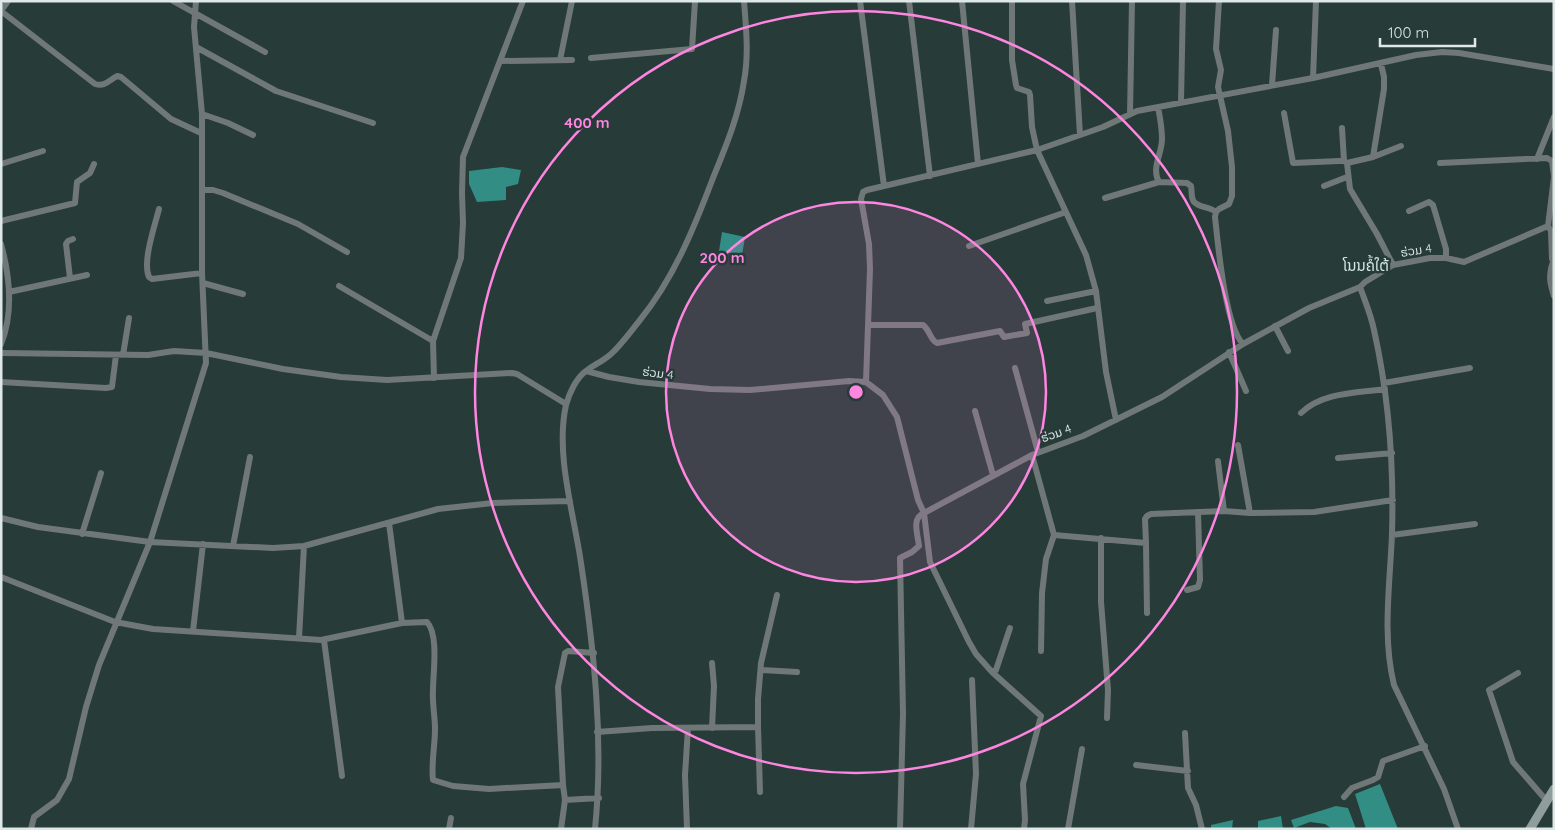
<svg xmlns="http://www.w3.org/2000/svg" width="1555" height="830" viewBox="0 0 1555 830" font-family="Quicksand,'Noto Sans Lao',sans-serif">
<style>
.water{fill:#328d85}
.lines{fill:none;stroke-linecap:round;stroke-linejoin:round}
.minor{stroke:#6f7877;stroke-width:6}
.secondary{stroke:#8f9d9b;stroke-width:9}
.ring{fill:none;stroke:#fe86e1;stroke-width:2.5}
.labels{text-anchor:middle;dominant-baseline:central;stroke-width:5;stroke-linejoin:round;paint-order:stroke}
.street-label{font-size:12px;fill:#dde8e7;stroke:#273b38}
.quarter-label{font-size:15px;fill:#cfe6e3;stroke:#273b38}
.centre{fill:#fe86e1;stroke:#273b38;stroke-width:2.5}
.ring-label{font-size:15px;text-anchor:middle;font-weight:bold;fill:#fe86e1;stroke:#273b38;stroke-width:5;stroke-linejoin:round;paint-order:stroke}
</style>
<rect width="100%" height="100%" fill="#273b38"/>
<path class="water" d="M502 167 521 170 518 184 506 187V200L477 202 469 184V171Z
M722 232 745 237 742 255 719 251Z
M1380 784 1398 829H1366L1355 794Z
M1336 806 1348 808 1356 829H1332L1325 824 1310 822 1294 828 1291 820Z
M1281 816 1283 829H1258V821Z
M1233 820 1232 829H1211V825Z"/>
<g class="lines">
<path class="minor" d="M8 1 1 11 95 84C105 87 108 81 117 76L121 77 171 119 201 133
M173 1 265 52
M860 1 884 186
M909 1 930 176
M962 1 978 164
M1012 1V60L1016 85 1017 88 1029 92 1030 95 1032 127 1037 150 1086 255 1096 291 1106 372 1116 420
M1072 1 1080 135
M196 47 276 91 373 123
M591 58 692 49 695 1
M560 60 572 1
M501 61 572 60
M1313 78 1316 1
M1272 85 1276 30
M1181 102 1183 1
M1158 107C1160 117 1162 129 1162 139 1162 154 1151 168 1159 182L1187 183 1191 186C1192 190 1191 196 1193 200 1195 207 1211 207 1216 212
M1284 113 1293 163 1339 161H1344L1347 163 1373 157 1401 146
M202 114 228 123 253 135
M1130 114 1132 1
M1342 128 1344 161
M1373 157 1384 89V77L1381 64
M1537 159 1554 117
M1347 163 1350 189 1377 234 1393 265
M1440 163 1547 158 1552 161 1554 176
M1 164 43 151
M1324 186 1347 177
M202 190H213L223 193 298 224 347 252
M1105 198 1159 182
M159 209C155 225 142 262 149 277L152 279 202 273
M1409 211 1429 202 1433 205 1446 249V258
M1216 212 1219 209 1229 204 1232 196V167L1228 131 1218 87 1221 70 1216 49 1219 1
M1216 212 1215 217C1218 244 1225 326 1243 344
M1 221 75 203 77 182 90 173 94 164
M1548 226 1554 177
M1 244C10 277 14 312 1 344
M969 246 1066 212
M1553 262C1548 274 1550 284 1554 296
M70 278 66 244 68 241 73 239
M203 283 243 294
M339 286 433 341
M1360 287C1365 301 1371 315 1374 330 1389 397 1394 465 1392 534 1390 584 1382 636 1394 685L1444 789 1458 829
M9 292 87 275
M1047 301 1096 291
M868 325H923C930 330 930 340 937 343L1000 331 1004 337 1027 333 1025 324 1097 308
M1275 326 1288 351
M1229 352 1246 391
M1 353 148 355 174 351 206 353 283 369 341 377 387 380 512 373 517 374 566 404
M123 355 129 318
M1015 368 1038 452
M586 371 609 377 639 382 710 389 750 390 849 381 866 382 883 395 897 417 918 500 924 513 1032 455 1083 436 1162 397 1243 344 1309 308 1360 287 1365 282 1393 265 1430 258H1446L1464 262 1548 226 1551 231 1552 259 1554 262
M434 378 433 341 461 258 463 223 462 193 463 157 523 1
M1 382 106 388 112 387 116 355
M866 382 870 269 869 244 861 199 863 192 867 190 1037 150 1103 127 1137 111 1313 78 1416 55 1442 52 1459 53 1554 69
M1384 383 1470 368
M975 411 993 475
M1301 413C1322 392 1357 393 1385 389
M1238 445 1250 513
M1032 455 1054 535 1046 559 1042 593 1041 651
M1338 458 1392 453
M1218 461 1224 511
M1 518 38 527 150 542 273 548 304 546 438 509 493 503 570 501
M389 523 402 623
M82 534 101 473
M1054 535 1146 543 1145 519 1147 516 1151 514 1224 511 1250 513 1314 512 1393 500
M1392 535 1475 524
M1101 538V602L1108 690 1107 718
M1146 543 1147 613
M233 546 250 457
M1 577 115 622 153 629 321 640 402 623 427 622C439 635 433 673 433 690 432 703 435 716 435 729 435 746 431 764 433 780L453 786 489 789 563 785 565 800 561 829
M1187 590 1198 587 1200 580 1198 512
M193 631 203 544
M299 638 304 546
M324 640 342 776
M761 670 797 672
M992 672 996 670 1010 628
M1518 673 1489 690 1513 762 1546 800
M758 727V699L761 663 777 595
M712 728 714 686 712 663
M597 732 652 728 758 727 760 792
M1185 733 1188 788 1196 805 1202 829
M1136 765 1188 771
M563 785 558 687 565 653 568 651 594 653
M1344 797 1352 788 1373 780 1378 777 1383 761 1425 746
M565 800 599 798
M31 829 34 817 57 800 69 779 86 707 99 665 150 542 206 363 202 273V114L194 27 196 1
M449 829 451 818
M595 829C604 741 594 650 581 563 574 514 555 454 566 405 569 394 576 378 586 371 595 364 602 362 611 354 622 344 631 331 640 320 674 278 694 228 713 178 726 146 739 115 744 81 749 55 746 27 744 1
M687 829 685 775 688 728
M900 829 903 714 900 558 912 552 919 546C918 535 911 518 924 513L930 562 969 642 976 654 992 672 1041 716 1023 784 1025 820 1024 829
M971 829 976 774 972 680
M1068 829 1082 749"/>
<path class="secondary" d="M1530 829 1554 789"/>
</g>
<circle cx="856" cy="392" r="190" fill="#fe86e1" fill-opacity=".12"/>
<g class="ring">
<circle cx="856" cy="392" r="190"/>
<circle cx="856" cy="392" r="381"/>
</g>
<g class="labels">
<g class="street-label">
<text transform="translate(1416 250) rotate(-9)">ຮ່ວມ 4</text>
<text transform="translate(658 373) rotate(7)">ຮ່ວມ 4</text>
<text transform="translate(1056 433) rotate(-20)">ຮ່ວມ 4</text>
</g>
<g class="quarter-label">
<text x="1366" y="265">ໂນນຄໍ້ໃຕ້</text>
</g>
</g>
<circle cx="856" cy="392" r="8" class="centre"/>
<g class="ring-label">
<text x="587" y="128">400 m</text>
<text x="722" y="263">200 m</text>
</g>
<rect width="1555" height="830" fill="none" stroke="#dde8e7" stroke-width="5"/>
<path d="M1380 38v8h95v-8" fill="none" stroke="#dde8e7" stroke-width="2.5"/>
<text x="1388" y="38" font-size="15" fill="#dde8e7" stroke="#273b38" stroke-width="4" paint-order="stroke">100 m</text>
</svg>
